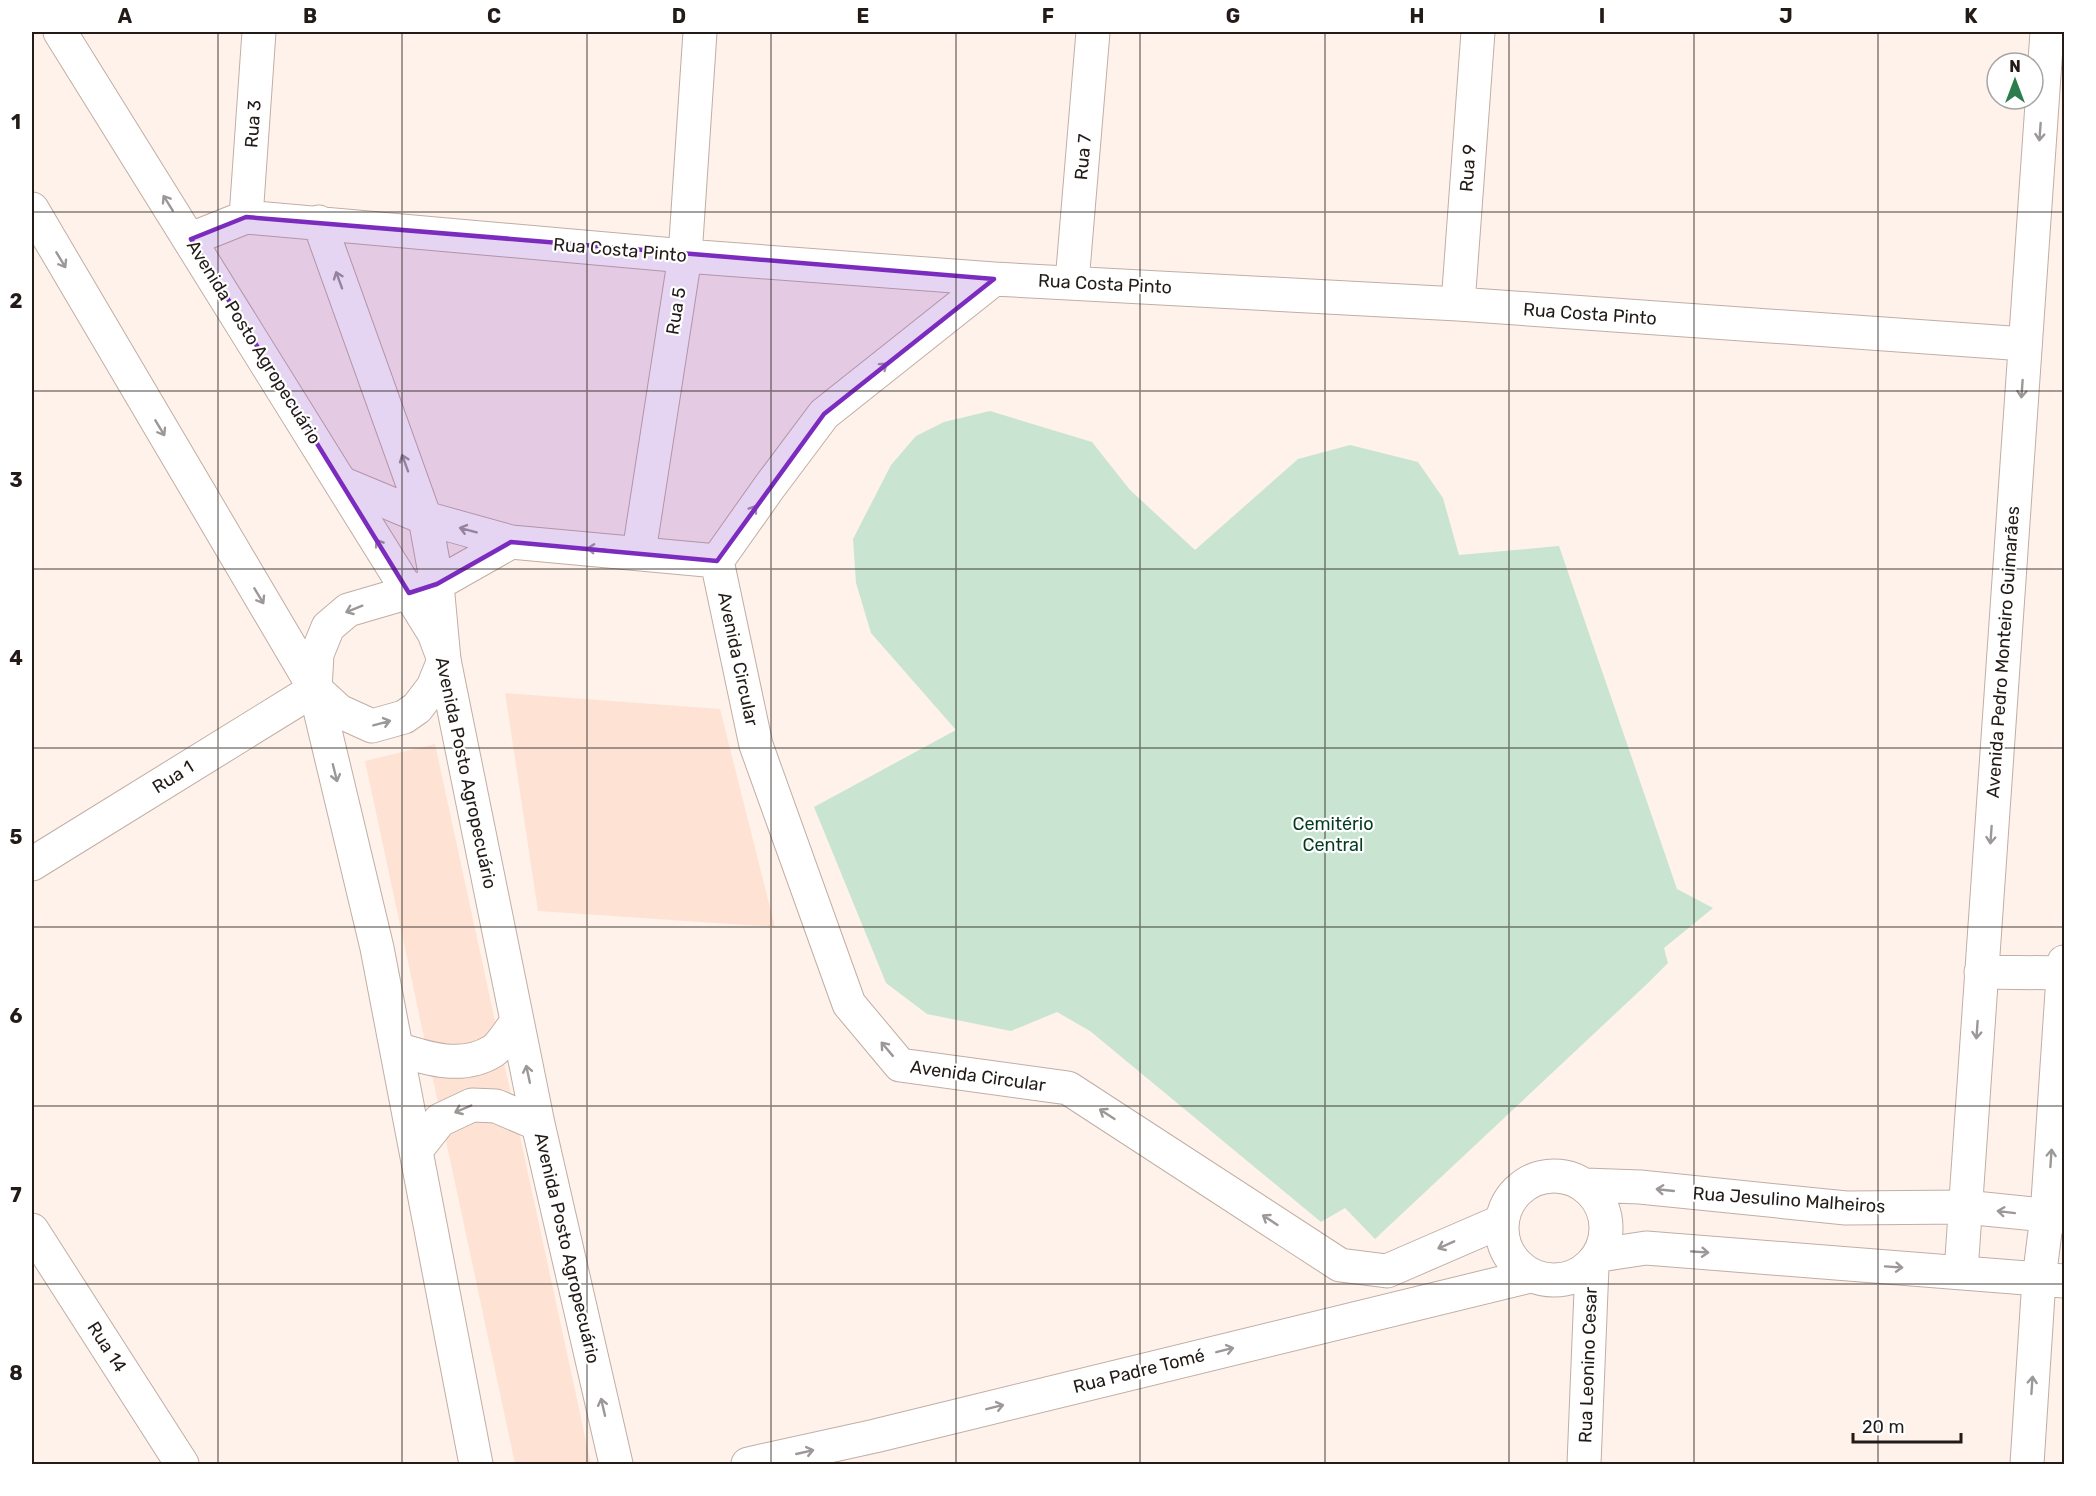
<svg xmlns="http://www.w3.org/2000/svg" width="2096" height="1496" viewBox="0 0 2096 1496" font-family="Rubik,sans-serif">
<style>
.built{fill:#fee3d4}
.green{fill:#c9e5d1}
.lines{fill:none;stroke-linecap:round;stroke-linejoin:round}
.minor-casing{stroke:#c1aea4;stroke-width:35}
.tertiary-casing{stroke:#c1aea4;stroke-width:35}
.secondary-casing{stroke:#c1aea4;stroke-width:35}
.minor{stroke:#fff;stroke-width:33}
.tertiary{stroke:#fff;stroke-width:33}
.secondary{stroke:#fff;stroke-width:33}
.oneway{stroke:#9c9897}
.marked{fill:#7b2cbf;fill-opacity:0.2;stroke:#7b2cbf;stroke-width:4.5;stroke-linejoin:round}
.grid{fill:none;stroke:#221b18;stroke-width:1.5;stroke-opacity:0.55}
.labels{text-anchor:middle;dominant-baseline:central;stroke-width:4.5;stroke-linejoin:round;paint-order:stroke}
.street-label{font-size:18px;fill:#221b18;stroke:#fff}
.park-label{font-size:18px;fill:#043d20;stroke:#fff}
.neatline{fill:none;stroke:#221b18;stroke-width:2}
.grid-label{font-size:20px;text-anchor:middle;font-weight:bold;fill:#221b18}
</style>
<rect width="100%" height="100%" fill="#fef2eb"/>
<path class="built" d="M505 693 720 709 775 927 538 911Z
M435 744 591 1464H515L365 761Z"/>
<path class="green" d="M990 411 1092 442 1130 490 1195 550 1298 459 1350 445 1418 462 1443 498 1459 555 1559 546 1677 889 1713 908 1664 948 1668 963 1648 983 1375 1239 1345 1208 1321 1222 1090 1031 1057 1012 1011 1031 927 1014 886 983 814 807 956 730 871 633 856 583 853 539 891 465 916 436 944 422Z"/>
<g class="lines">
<g class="minor-casing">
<path id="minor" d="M246 217 259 32
M191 239 246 217 685 256 994 279 1458 304 2025 344
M994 279 824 414 770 486 717 561 756 745 849 1004 900 1065 1068 1088 1340 1265 1387 1271 1500 1222
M1072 282 1093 32
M1458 304 1478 32
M341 483 425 518 511 542 717 561
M639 552 685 256 700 32
M315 689 339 711 372 726 404 717 417 708 433 687 444 660 437 584 425 518 319 222
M315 689 317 654 328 627 348 610 437 584 511 542
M32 864 315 689
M1502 1228a52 52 0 1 1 104 0a52 52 0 1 1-104 0Z
M1585 1185 1640 1187 1846 1208 1965 1207 2064 1217
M32 1230 182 1464
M1600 1255 1646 1248 2064 1281
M1584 1464 1592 1266
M2027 1464 2039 1279"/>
</g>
<g class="tertiary-casing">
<path id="tertiary" d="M1981 972 2064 973
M1961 1272 2047 32
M2039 1279 2047 1216 2064 962
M748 1464 875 1436 1530 1276"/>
</g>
<g class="secondary-casing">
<path id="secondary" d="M60 32 434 633 444 660 538 1124 616 1464
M32 209 315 689 377 948 476 1464
M397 1049C428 1059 463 1070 493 1051 502 1045 510 1030 517 1022
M417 1149 440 1120 472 1105 496 1106 538 1124"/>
</g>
<use href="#minor" class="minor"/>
<use href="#tertiary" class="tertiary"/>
<use href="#secondary" class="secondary"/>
</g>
<defs><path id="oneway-shaft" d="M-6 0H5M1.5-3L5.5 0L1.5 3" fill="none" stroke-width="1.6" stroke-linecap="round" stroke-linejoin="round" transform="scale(1.5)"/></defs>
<g class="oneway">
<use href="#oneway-shaft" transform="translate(2040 132) rotate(94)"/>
<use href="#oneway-shaft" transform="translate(168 203) rotate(-122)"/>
<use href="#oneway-shaft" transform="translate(61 260) rotate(59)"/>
<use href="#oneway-shaft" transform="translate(339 280) rotate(-110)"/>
<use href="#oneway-shaft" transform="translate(880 369) rotate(-39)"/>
<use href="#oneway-shaft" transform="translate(2022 389) rotate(94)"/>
<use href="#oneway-shaft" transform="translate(160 428) rotate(59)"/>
<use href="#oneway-shaft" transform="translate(405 463) rotate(-110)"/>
<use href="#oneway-shaft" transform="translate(751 513) rotate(-55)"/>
<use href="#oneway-shaft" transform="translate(468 530) rotate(-165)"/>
<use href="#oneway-shaft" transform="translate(381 547) rotate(-122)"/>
<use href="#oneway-shaft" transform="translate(596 549) rotate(-175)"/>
<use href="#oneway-shaft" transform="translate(259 596) rotate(59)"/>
<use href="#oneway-shaft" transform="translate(354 609) rotate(158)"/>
<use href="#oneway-shaft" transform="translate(382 723) rotate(-15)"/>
<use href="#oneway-shaft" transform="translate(335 773) rotate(76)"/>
<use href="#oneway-shaft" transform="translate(1991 835) rotate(94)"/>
<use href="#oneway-shaft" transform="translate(1977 1030) rotate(94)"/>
<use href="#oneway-shaft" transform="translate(887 1049) rotate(-130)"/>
<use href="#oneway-shaft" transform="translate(528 1074) rotate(-102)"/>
<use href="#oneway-shaft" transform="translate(463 1109) rotate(157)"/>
<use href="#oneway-shaft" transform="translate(1107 1114) rotate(-147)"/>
<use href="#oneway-shaft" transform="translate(2051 1158) rotate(-86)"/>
<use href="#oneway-shaft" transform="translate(1665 1190) rotate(-174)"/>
<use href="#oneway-shaft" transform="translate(2006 1212) rotate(-173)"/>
<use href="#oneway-shaft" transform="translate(1270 1220) rotate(-147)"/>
<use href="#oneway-shaft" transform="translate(1446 1245) rotate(156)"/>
<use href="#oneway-shaft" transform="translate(1700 1252) rotate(4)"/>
<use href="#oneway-shaft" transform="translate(1894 1267) rotate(4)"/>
<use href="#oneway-shaft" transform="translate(1225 1350) rotate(-14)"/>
<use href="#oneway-shaft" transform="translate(2032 1385) rotate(-86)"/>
<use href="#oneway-shaft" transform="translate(603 1407) rotate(-103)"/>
<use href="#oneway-shaft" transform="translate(995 1407) rotate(-14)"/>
<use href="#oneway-shaft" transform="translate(805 1452) rotate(-13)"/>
</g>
<path class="marked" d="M246 217 994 279 824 414 717 561 511 542 437 584 409 593 191 239Z"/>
<path class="grid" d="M218 32V1464M402 32V1464M587 32V1464M771 32V1464M956 32V1464M1140 32V1464M1325 32V1464M1509 32V1464M1694 32V1464M1878 32V1464M32 212H2064M32 391H2064M32 569H2064M32 748H2064M32 927H2064M32 1106H2064M32 1284H2064"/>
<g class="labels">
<g class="street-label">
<text transform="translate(253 124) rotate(-86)">Rua 3</text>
<text transform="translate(1083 157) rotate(-85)">Rua 7</text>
<text transform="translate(1468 168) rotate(-86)">Rua 9</text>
<text transform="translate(620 250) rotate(5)">Rua Costa Pinto</text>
<text transform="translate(1105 284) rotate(3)">Rua Costa Pinto</text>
<text transform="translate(676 311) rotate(-81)">Rua 5</text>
<text transform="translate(1590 314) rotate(4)">Rua Costa Pinto</text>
<text transform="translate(254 342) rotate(58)">Avenida Posto Agropecuário</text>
<text transform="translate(2003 652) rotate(-86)">Avenida Pedro Monteiro Guimarães</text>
<text transform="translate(738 659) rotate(78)">Avenida Circular</text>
<text transform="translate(466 773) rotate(78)">Avenida Posto Agropecuário</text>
<text transform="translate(173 777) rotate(-32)">Rua 1</text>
<text transform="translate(978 1076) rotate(8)">Avenida Circular</text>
<text transform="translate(1789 1200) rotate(4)">Rua Jesulino Malheiros</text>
<text transform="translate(567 1248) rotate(77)">Avenida Posto Agropecuário</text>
<text transform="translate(107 1347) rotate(57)">Rua 14</text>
<text transform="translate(1588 1365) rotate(-88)">Rua Leonino Cesar</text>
<text transform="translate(1139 1371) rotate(-14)">Rua Padre Tomé</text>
</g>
<g class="park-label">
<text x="1333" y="824">Cemitério<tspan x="1333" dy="21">Central</tspan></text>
</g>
</g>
<rect width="2096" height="1496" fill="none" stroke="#ffffff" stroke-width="66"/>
<g transform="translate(2015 81)"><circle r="28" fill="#ffffff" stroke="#a7a4a3" stroke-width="1.5"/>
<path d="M0-4.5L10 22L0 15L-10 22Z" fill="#2c7d4d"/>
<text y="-9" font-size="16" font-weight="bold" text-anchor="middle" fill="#221b18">N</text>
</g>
<path d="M1853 1433v9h108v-9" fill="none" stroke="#221b18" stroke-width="3"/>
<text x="1862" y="1433" font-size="18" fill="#221b18" stroke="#ffffff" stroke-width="4.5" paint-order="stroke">20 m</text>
<rect x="33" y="33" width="2030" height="1430" class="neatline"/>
<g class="grid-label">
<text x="125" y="23">A</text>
<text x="310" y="23">B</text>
<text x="494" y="23">C</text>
<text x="679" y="23">D</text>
<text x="863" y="23">E</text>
<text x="1048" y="23">F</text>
<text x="1233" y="23">G</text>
<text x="1417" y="23">H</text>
<text x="1602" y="23">I</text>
<text x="1786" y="23">J</text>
<text x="1971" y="23">K</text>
<text x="16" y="129">1</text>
<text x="16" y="308">2</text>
<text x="16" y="487">3</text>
<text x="16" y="665">4</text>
<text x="16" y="844">5</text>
<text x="16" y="1023">6</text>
<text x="16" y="1202">7</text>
<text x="16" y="1380">8</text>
</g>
</svg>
